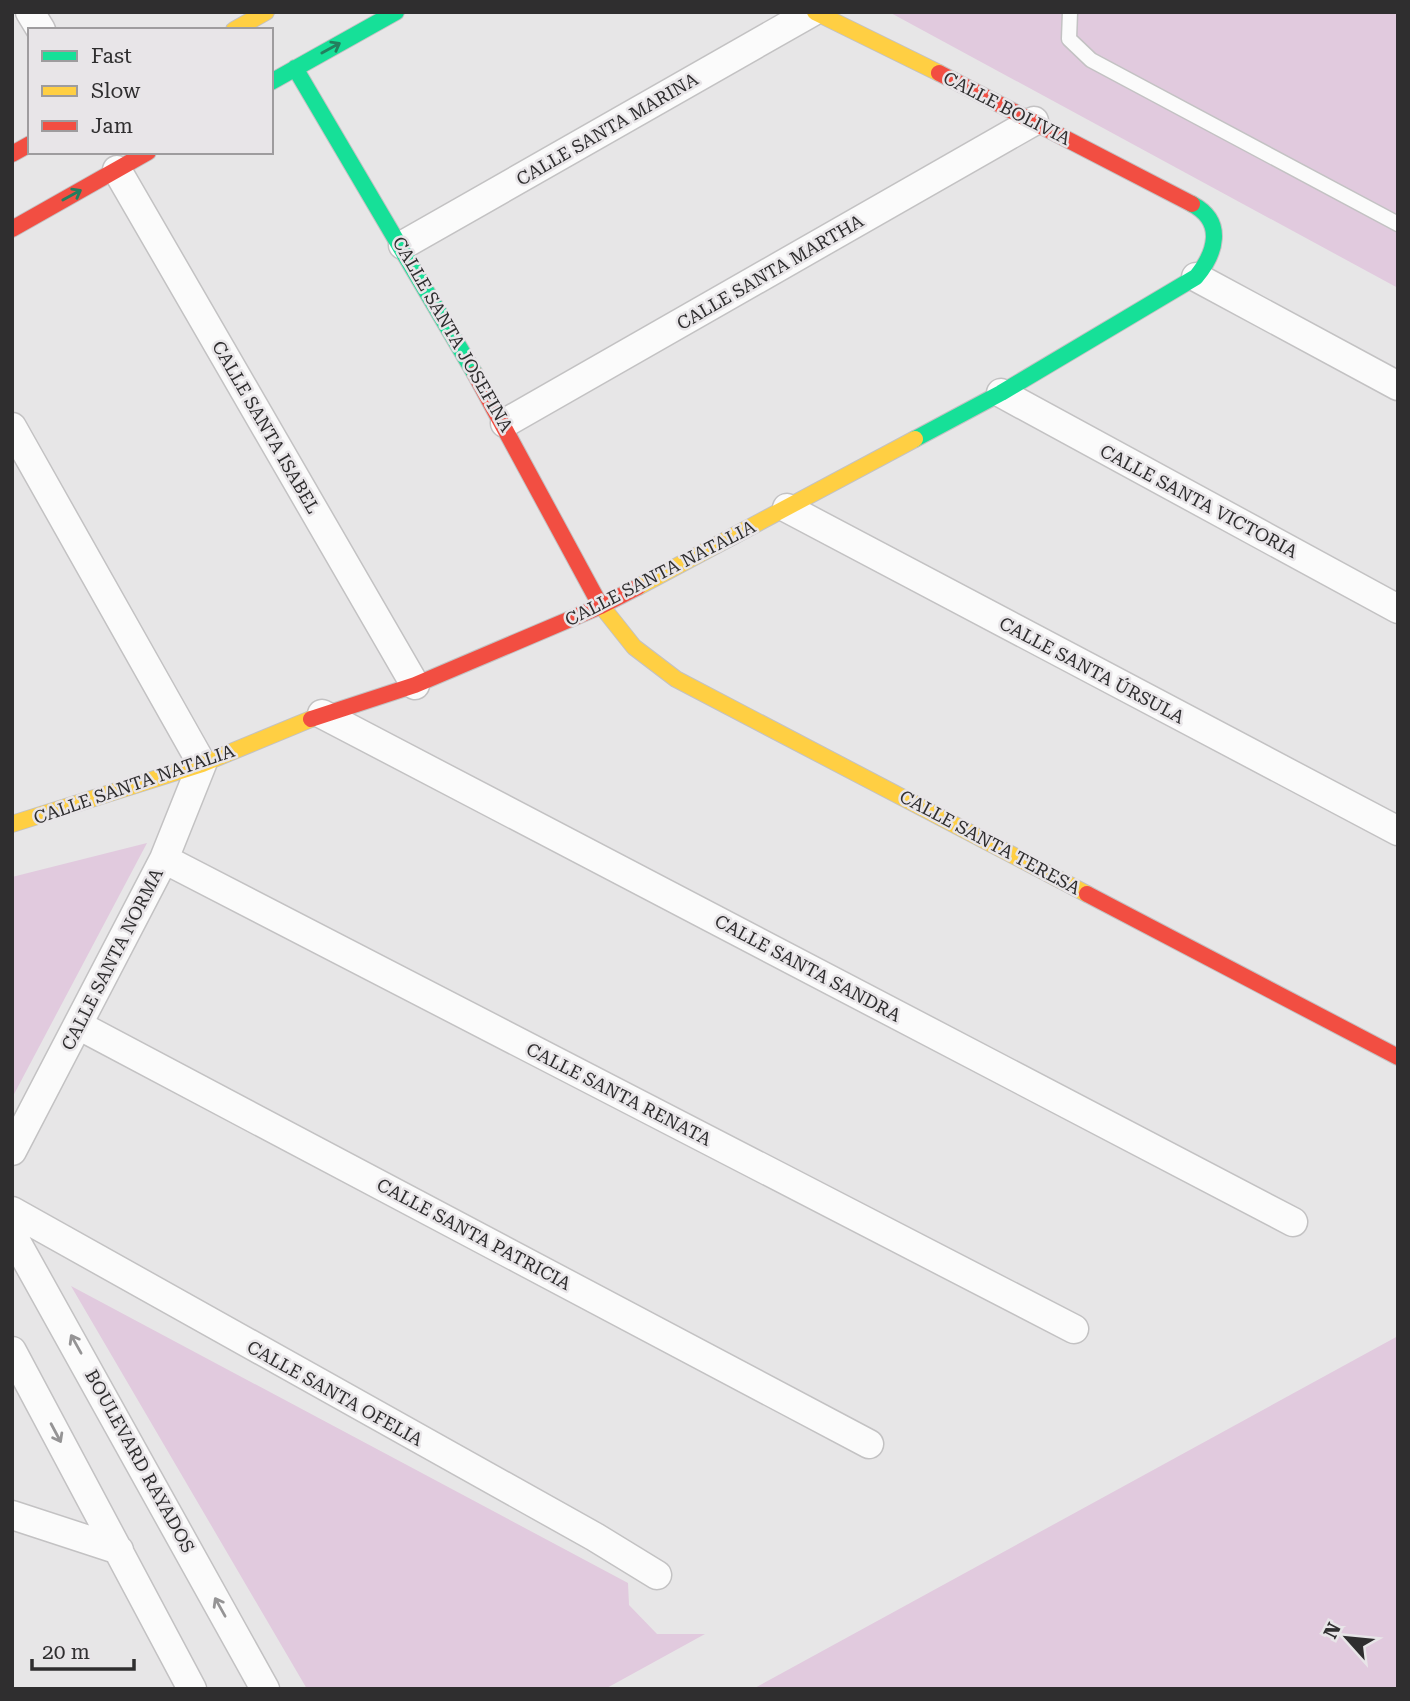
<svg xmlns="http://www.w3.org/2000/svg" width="1410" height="1701" viewBox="0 0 1410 1701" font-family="'Roboto Serif',serif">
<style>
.green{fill:#e1cade}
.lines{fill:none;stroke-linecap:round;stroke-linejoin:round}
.lane-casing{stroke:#c3c2c3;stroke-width:17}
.street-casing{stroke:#c3c2c3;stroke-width:31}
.fast-casing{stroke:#c3c2c3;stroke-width:18}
.slow-casing{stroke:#c3c2c3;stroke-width:18}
.jam-casing{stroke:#c3c2c3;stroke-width:18}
.lane{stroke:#fbfbfb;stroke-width:14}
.street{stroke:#fbfbfb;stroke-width:28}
.fast{stroke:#16e098;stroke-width:16}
.slow{stroke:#ffcf43;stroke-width:16}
.jam{stroke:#f24e42;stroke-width:16}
.oneway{stroke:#247e5e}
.oneway2{stroke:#959495}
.labels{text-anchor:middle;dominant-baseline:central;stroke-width:5;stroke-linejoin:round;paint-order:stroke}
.street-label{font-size:18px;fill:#2f2e2f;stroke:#e8e5e8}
</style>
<rect width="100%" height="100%" fill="#e7e6e7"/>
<path class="green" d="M889 12H1398V288Z
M147 843 12 1098V877Z
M71 1286 628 1583 629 1605 657 1634H705L605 1689H307Z
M1398 1336V1689H753Z"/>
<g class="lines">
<g class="lane-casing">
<path id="lane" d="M1070 12 1069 39 1091 60 1398 224"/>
</g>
<g class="street-casing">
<path id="street" d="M30 12 41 30
M117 170 415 685
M403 245 812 12
M1196 277 1398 386
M1001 393 1398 609
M505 423 1034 121
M12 427 202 764 164 859 12 1151
M787 508 1398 831
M322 714 1293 1222
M164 859 1074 1329
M78 1025 869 1444
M12 1211 595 1537 657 1575
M12 1234 265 1689
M12 1351 192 1689
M12 1515 119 1550"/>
</g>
<g class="fast-casing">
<path id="fast" d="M295 68 475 374
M271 82 396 12
M915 439 1001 393 1196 277C1215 254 1226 222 1192 204"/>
</g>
<g class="slow-casing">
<path id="slow" d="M815 12 939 73
M234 30 266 12
M638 587 915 439
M599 603 634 647 676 679 1087 894
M12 824 202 764 311 719"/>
</g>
<g class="jam-casing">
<path id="jam" d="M939 73 1192 204
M12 154 30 144
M12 229 148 152
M475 374 599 603
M311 719 415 685 601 606 638 587
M1087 894 1398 1057"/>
</g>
<use href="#lane" class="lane"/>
<use href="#street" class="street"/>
<use href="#fast" class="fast"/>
<use href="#slow" class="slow"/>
<use href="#jam" class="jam"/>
</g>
<defs><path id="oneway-shaft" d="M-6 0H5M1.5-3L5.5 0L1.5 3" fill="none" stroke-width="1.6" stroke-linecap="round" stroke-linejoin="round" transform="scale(1.75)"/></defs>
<g class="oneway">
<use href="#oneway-shaft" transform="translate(331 48) rotate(-29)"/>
<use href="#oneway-shaft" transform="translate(72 195) rotate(-29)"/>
</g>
<g class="oneway2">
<use href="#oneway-shaft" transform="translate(76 1344) rotate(-119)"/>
<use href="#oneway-shaft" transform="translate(56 1433) rotate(62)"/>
<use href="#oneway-shaft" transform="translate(220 1607) rotate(-119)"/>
</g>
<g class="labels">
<g class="street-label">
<text transform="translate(1007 108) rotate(27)">CALLE BOLIVIA</text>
<text transform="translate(607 129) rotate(-30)">CALLE SANTA MARINA</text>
<text transform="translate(770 272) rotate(-30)">CALLE SANTA MARTHA</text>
<text transform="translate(453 334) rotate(60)">CALLE SANTA JOSEFINA</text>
<text transform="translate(266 427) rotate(60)">CALLE SANTA ISABEL</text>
<text transform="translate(1199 501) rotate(28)">CALLE SANTA VICTORIA</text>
<text transform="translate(660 573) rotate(-27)">CALLE SANTA NATALIA</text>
<text transform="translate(1092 670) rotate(28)">CALLE SANTA ÚRSULA</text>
<text transform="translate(134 784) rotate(-19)">CALLE SANTA NATALIA</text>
<text transform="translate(990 842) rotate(28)">CALLE SANTA TERESA</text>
<text transform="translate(112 959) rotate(-63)">CALLE SANTA NORMA</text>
<text transform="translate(808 968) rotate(28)">CALLE SANTA SANDRA</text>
<text transform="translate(619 1094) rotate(27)">CALLE SANTA RENATA</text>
<text transform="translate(474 1234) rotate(28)">CALLE SANTA PATRICIA</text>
<text transform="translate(335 1393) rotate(29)">CALLE SANTA OFELIA</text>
<text transform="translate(140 1461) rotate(61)">BOULEVARD RAYADOS</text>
</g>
</g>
<rect width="1410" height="1701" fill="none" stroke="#2f2e2f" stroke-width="28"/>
<rect x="28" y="28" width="245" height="126" fill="#e8e5e8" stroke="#9e9c9e" stroke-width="2"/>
<rect x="42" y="51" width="35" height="10" fill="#16e098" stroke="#9e9c9e" stroke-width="2"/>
<text x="91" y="63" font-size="21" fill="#2f2e2f">Fast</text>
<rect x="42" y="86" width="35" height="10" fill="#ffcf43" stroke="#9e9c9e" stroke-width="2"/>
<text x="91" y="98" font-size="21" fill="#2f2e2f">Slow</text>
<rect x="42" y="121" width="35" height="10" fill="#f24e42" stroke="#9e9c9e" stroke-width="2"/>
<text x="91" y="133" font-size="21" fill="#2f2e2f">Jam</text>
<g transform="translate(1347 1638) rotate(297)" stroke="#e8e5e8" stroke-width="5" paint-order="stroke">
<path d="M0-5L12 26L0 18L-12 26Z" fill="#2f2e2f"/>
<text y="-10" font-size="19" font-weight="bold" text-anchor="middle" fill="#2f2e2f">N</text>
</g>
<path d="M32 1659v10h102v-10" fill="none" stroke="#2f2e2f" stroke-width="3.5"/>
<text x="42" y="1659" font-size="21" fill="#2f2e2f" stroke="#e8e5e8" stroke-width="5" paint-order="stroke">20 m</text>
</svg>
